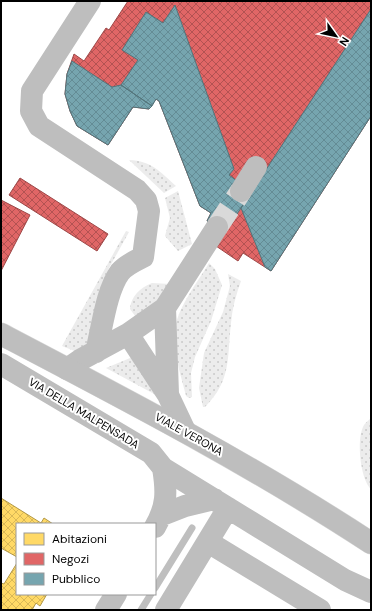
<svg xmlns="http://www.w3.org/2000/svg" width="372" height="611" viewBox="0 0 372 611" font-family="'DM Sans',sans-serif">
<style>
.grass{fill:url(#grass-dots)}
.homes{fill:url(#homes-cross-hatch);stroke:#b29847}
.shops{fill:url(#shops-cross-hatch);stroke:#9d4747}
.public{fill:url(#public-cross-hatch);stroke:#53747a}
.lines{fill:none;stroke-linecap:round;stroke-linejoin:round}
.stream{stroke:#bfbfbf;stroke-width:7}
.minor-tunnel{stroke:#d9d9d9;stroke-width:22;stroke-dasharray:22 11;stroke-linecap:butt}
.major-casing{stroke:#dbdbdb;stroke-width:23}
.minor{stroke:#bebebe;stroke-width:22}
.major{stroke:#bebebe;stroke-width:22}
.labels{text-anchor:middle;dominant-baseline:central;stroke-width:4;stroke-linejoin:round;paint-order:stroke}
.street-label{font-size:11px;fill:#000;stroke:#fff}
</style>
<defs>
<pattern id="grass-dots" width="8" height="8" patternUnits="userSpaceOnUse"><rect width="8" height="8" fill="#ececec"/><path d="M2 2h.1M6 6h.1" fill="none" stroke="#c9c9c9" stroke-width="1.8" stroke-linecap="round"/></pattern>
<pattern id="homes-cross-hatch" width="8" height="8" patternUnits="userSpaceOnUse"><rect width="8" height="8" fill="#ffd966"/><path d="M0 0l8 8M0 8l8-8" fill="none" stroke="#d9b857"/></pattern>
<pattern id="shops-cross-hatch" width="8" height="8" patternUnits="userSpaceOnUse"><rect width="8" height="8" fill="#e06666"/><path d="M0 0l8 8M0 8l8-8" fill="none" stroke="#b35252"/></pattern>
<pattern id="public-cross-hatch" width="8" height="8" patternUnits="userSpaceOnUse"><rect width="8" height="8" fill="#76a5af"/><path d="M0 0l8 8M0 8l8-8" fill="none" stroke="#648c95"/></pattern>
</defs>
<rect width="100%" height="100%" fill="#fff"/>
<path class="grass" d="M129 160C152 161 159 171 176 186L164 193Z
M178 191 192 244 178 251 165 236 170 218 165 198Z
M126 231 129 232 109 268 100 290 93 341 77 352 62 346Z
M209 263 215 269 222 285 211 321 195 357 191 373 192 397 189 398 186 396C182 379 174 355 174 338 174 311 196 285 209 263Z
M228 274 241 281C236 295 232 309 231 323 227 357 232 380 205 407H203L199 388 204 353 223 312 230 286Z
M152 283 170 284 155 309 138 320 130 309C131 296 140 288 152 283Z
M135 356 156 395 106 368Z
M371 418V489C360 479 356 438 364 425 366 422 369 420 371 418Z"/>
<path class="homes" d="M1 498 41 523 44 518 53 524H17V557L1 548Z
M17 563V594H47L40 606 36 603 32 610H1V583L4 584Z"/>
<path class="shops" d="M128 1H371V116L271 271 243 253 238 261 216 246 225 232 207 221 211 213 200 206 159 101 156 99 149 109 133 107 108 145 77 126 70 111 65 94 67 74 74 54 84 61 106 28 109 30Z
M20 178 108 234 97 251 9 195Z
M1 200 30 215 1 271Z"/>
<path class="public" d="M175 5 234 169 229 175 237 181 245 202 225 232 207 221 211 213 200 206 159 101 156 99 152 106 121 85 138 60 122 50 146 12 163 23Z
M371 9V116L271 271 265 267 241 208Z
M72 61 112 87 121 85 152 106 149 109 133 107 108 145 77 126 70 111 65 94 67 74Z"/>
<g class="lines">
<path class="stream" d="M155 588 192 528
M141 610 151 594"/>
<path class="minor-tunnel" d="M217 227 241 191"/>
<g class="major-casing">
<path id="major" d="M1 334C127 400 252 465 371 543"/>
</g>
<path class="minor" d="M90 1 32 91 31 111 39 126 137 190 146 200 149 211 143 257C135 261 126 265 120 272 106 291 102 329 96 352
M241 191 256 167
M165 308 168 394
M128 334 168 395 185 431
M1 364 151 453 163 468 345 580 371 592
M67 369 80 360 128 334 165 308 217 227
M162 515 185 506 214 499
M155 527C167 506 167 492 163 468
M208 542 320 610
M106 610 116 594
M166 610 228 508"/>
<use href="#major" class="major"/>
</g>
<g class="labels">
<g class="street-label">
<text transform="translate(84 413) rotate(31)">VIA DELLA MALPENSADA</text>
<text transform="translate(189 434) rotate(29)">VIALE VERONA</text>
</g>
</g>
<rect width="372" height="611" fill="none" stroke="#000000" stroke-width="4"/>
<rect x="16" y="523" width="140" height="72" fill="#ffffff" stroke="#999999"/>
<rect x="24" y="533" width="20" height="12" fill="#ffd966" stroke="#999999"/>
<text x="52" y="543" font-size="12" fill="#000000">Abitazioni</text>
<rect x="24" y="553" width="20" height="12" fill="#e06666" stroke="#999999"/>
<text x="52" y="563" font-size="12" fill="#000000">Negozi</text>
<rect x="24" y="573" width="20" height="12" fill="#76a5af" stroke="#999999"/>
<text x="52" y="583" font-size="12" fill="#000000">Pubblico</text>
<g transform="translate(336 36) rotate(123)" stroke="#ffffff" stroke-width="3" paint-order="stroke">
<path d="M0-3L7 15L0 10L-7 15Z" fill="#000000"/>
<text y="-6" font-size="11" font-weight="bold" text-anchor="middle" fill="#000000">N</text>
</g>
</svg>
